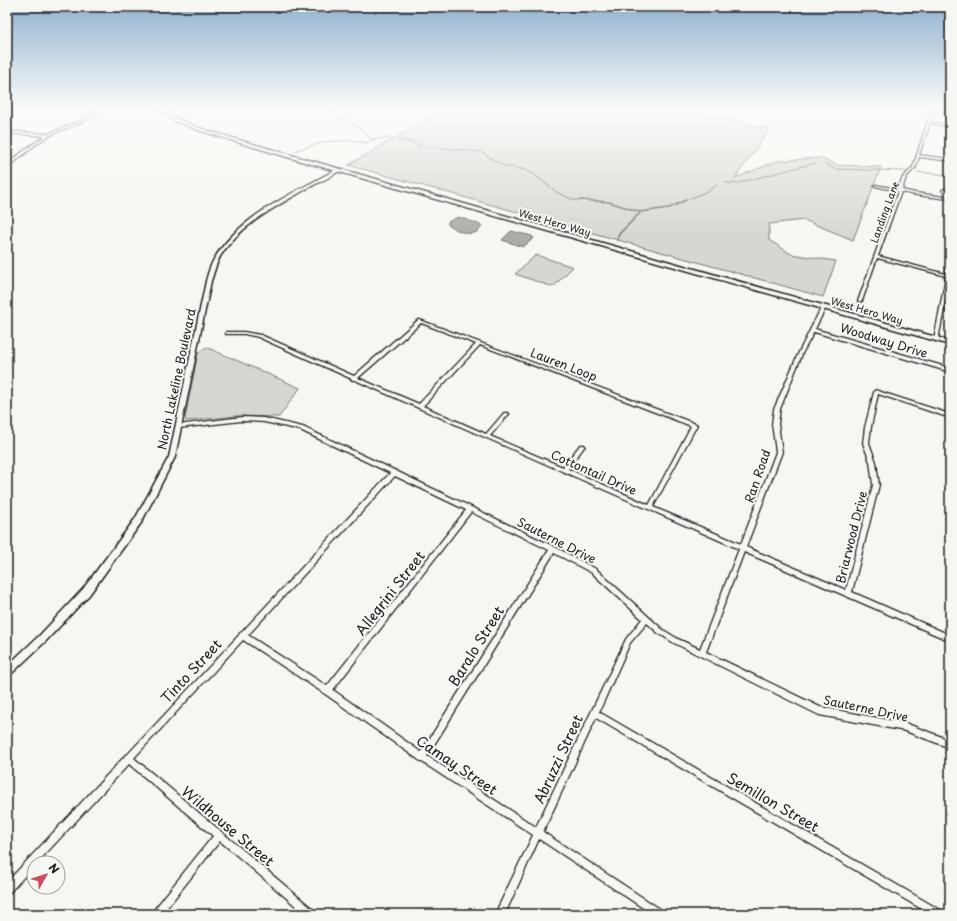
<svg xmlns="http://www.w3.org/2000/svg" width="957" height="921" viewBox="0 0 957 921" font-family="'Playpen Sans',sans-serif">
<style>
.green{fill:#d6d6d2;stroke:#797977}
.water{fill:#acaca9;stroke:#727271}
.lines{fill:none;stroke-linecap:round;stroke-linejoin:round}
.stream-far1{stroke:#727271;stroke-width:1}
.stream{stroke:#727271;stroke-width:1.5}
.minor-casing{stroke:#1c1c1c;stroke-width:2.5}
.tertiary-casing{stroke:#1c1c1c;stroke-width:3}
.secondary-casing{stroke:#1c1c1c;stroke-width:3}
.minor{fill:#f6f6f2;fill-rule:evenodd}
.tertiary{fill:#f6f6f2;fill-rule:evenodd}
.secondary{fill:#f6f6f2;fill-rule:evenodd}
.labels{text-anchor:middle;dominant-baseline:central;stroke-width:4;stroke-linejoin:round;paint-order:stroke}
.far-street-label{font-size:10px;fill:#1c1c1c;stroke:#f6f6f2}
.street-label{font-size:12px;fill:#1c1c1c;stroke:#f6f6f2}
.near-street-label{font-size:14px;fill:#1c1c1c;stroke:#f6f6f2}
</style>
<rect width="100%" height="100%" fill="#f6f6f2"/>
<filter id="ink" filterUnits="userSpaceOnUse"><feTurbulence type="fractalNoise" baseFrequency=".025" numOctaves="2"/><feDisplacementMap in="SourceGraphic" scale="8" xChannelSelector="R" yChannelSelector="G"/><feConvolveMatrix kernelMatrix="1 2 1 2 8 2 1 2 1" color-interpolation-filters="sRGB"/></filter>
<g filter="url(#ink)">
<path class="green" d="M448 108H674L770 129 735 178 777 161 820 158 837 165 881 167 853 240 804 220 769 224V240L791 254 836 261 823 297 348 165Z
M536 255 573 267 553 287 515 274Z
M206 347 300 388 279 417 236 416 186 421 185 419 198 353Z"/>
<path class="water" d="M458 217C462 218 480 224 482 226 475 240 458 231 448 225V222Z
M511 231 532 236 534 238 523 247 502 240Z"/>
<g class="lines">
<path class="stream-far1" d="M342 108 334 113 364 131 369 138 375 139
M294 151 324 142 351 140 367 143 375 139 390 138 414 143 420 146 481 152 504 166 522 169 532 173 558 193 574 200 599 201
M825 164 835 169 905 171
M916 172 950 175
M725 182 731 184 738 183 815 163
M684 201 710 190 717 185"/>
<path class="stream" d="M581 200 609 202 640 212 669 208 686 200
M617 241 619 234 640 213"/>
<g class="minor-casing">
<path id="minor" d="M99 108H101C86 125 66 126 47 137 32 145 21 159 7 167V164L30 146 45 136 7 133V131L48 134 80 121 93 113Z
M932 108 950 111V113L934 110 930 122 950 125V127L930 123 919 155 950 159V161L919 157 916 167 906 177 902 190 916 193 946 197 942 190 944 189H945L950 197V201L948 199 916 195 901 192 878 256 946 274 948 264 950 263V277L944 306 950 308V310L944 309 938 340 936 341 934 340 946 276 877 258 862 301 860 302 858 301 898 191 874 186 876 185 898 189 903 177 913 167Z
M822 306H826V307L815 329 950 368V372L814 332 803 352 780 409 778 424 782 452 746 547 846 590 873 485 870 462 863 443 865 427 874 392 876 390 878 391 950 414V418L878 394 871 427 869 443 876 462 879 485 852 592 950 635V641L744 552 706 652 820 707 905 723 950 740V748L905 731 819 715 674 643 658 633 647 623 630 643 599 712 942 911 944 914H930L596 718 543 832 663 911 665 914H652L539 839 505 914H495L533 835 419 760 325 694 243 640 134 758 315 911 317 914H305L220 841 162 914H151L153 911 213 836 129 764 37 863H34V866L10 892 7 893V882L124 757 125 755H127L239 635 240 633 242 632 390 473 300 430 264 422 242 421 179 428 176 426 177 425 242 417 264 418 303 427 394 470 397 471 398 472 555 547 596 569 662 629 678 639 700 649 739 549 355 380H352V379L258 337 244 334H226V332H244L261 335 354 376 418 320H420L696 424 697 425 653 507 741 544 776 452 772 424 774 409 799 352ZM421 323 476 344 419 404 358 378ZM480 345 691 426 649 505 568 469 584 447 585 446 584 445H580L563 467 490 436 508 415 509 414 508 413H504L486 434 423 406ZM395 476 466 510 327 686 248 635ZM471 512 549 550 421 752 333 690ZM554 553 592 573 642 619 626 639 536 827 427 756Z"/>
</g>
<g class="tertiary-casing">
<path id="tertiary" d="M158 108H162L177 119 204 130 201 131 175 121Z
M337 169 340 170C331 177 319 182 308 188 277 206 241 224 221 255 216 263 214 273 211 281L175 457 141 523 89 595 46 641 10 675 7 676V666L40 635 83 589 135 519 169 457 206 281C208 273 211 263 216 256 241 215 296 192 337 169Z"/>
</g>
<g class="secondary-casing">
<path id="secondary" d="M202 129 291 155 950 341V345L287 157 201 131Z"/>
</g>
<use href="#minor" class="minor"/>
<use href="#tertiary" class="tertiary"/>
<use href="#secondary" class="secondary"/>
</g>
</g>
<linearGradient id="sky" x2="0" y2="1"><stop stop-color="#90b1cf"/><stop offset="0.46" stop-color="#fbfbf9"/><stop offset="1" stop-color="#fbfbf9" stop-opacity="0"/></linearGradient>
<rect width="957" height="237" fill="url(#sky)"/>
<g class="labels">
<g class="far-street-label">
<text transform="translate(884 212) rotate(-70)">Landing Lane</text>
<text transform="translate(555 222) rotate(16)">West Hero Way</text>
<text transform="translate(867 310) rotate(16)">West Hero Way</text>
</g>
<g class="street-label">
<text transform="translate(884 340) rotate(17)">Woodway Drive</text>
<text transform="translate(564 364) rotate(21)">Lauren Loop</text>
<text transform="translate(176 379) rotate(-78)">North Lakeline Boulevard</text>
<text transform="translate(594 472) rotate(24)">Cottontail Drive</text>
<text transform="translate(757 476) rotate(-71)">Ran Road</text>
<text transform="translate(851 537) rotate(-76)">Briarwood Drive</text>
<text transform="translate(557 540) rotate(27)">Sauterne Drive</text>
<text transform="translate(866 708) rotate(12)">Sauterne Drive</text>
</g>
<g class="near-street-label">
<text transform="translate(390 593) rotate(-52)">Allegrini Street</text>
<text transform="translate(476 646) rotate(-58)">Baralo Street</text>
<text transform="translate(191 671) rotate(-47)">Tinto Street</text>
<text transform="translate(558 759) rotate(-65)">Abruzzi Street</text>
<text transform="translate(457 765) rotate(34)">Camay Street</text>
<text transform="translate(773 802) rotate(30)">Semillon Street</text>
<text transform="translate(228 826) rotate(40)">Wildhouse Street</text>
</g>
</g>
<rect width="957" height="921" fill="none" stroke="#f6f6f2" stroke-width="24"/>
<rect x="12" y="12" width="933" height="897" fill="none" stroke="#1c1c1c" stroke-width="1.5" filter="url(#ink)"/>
<g transform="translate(46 875) rotate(51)"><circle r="19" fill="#f6f6f2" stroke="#9f9f9c"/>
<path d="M0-3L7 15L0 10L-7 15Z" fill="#d1495b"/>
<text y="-6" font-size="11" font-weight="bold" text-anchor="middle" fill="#1c1c1c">N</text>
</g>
</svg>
